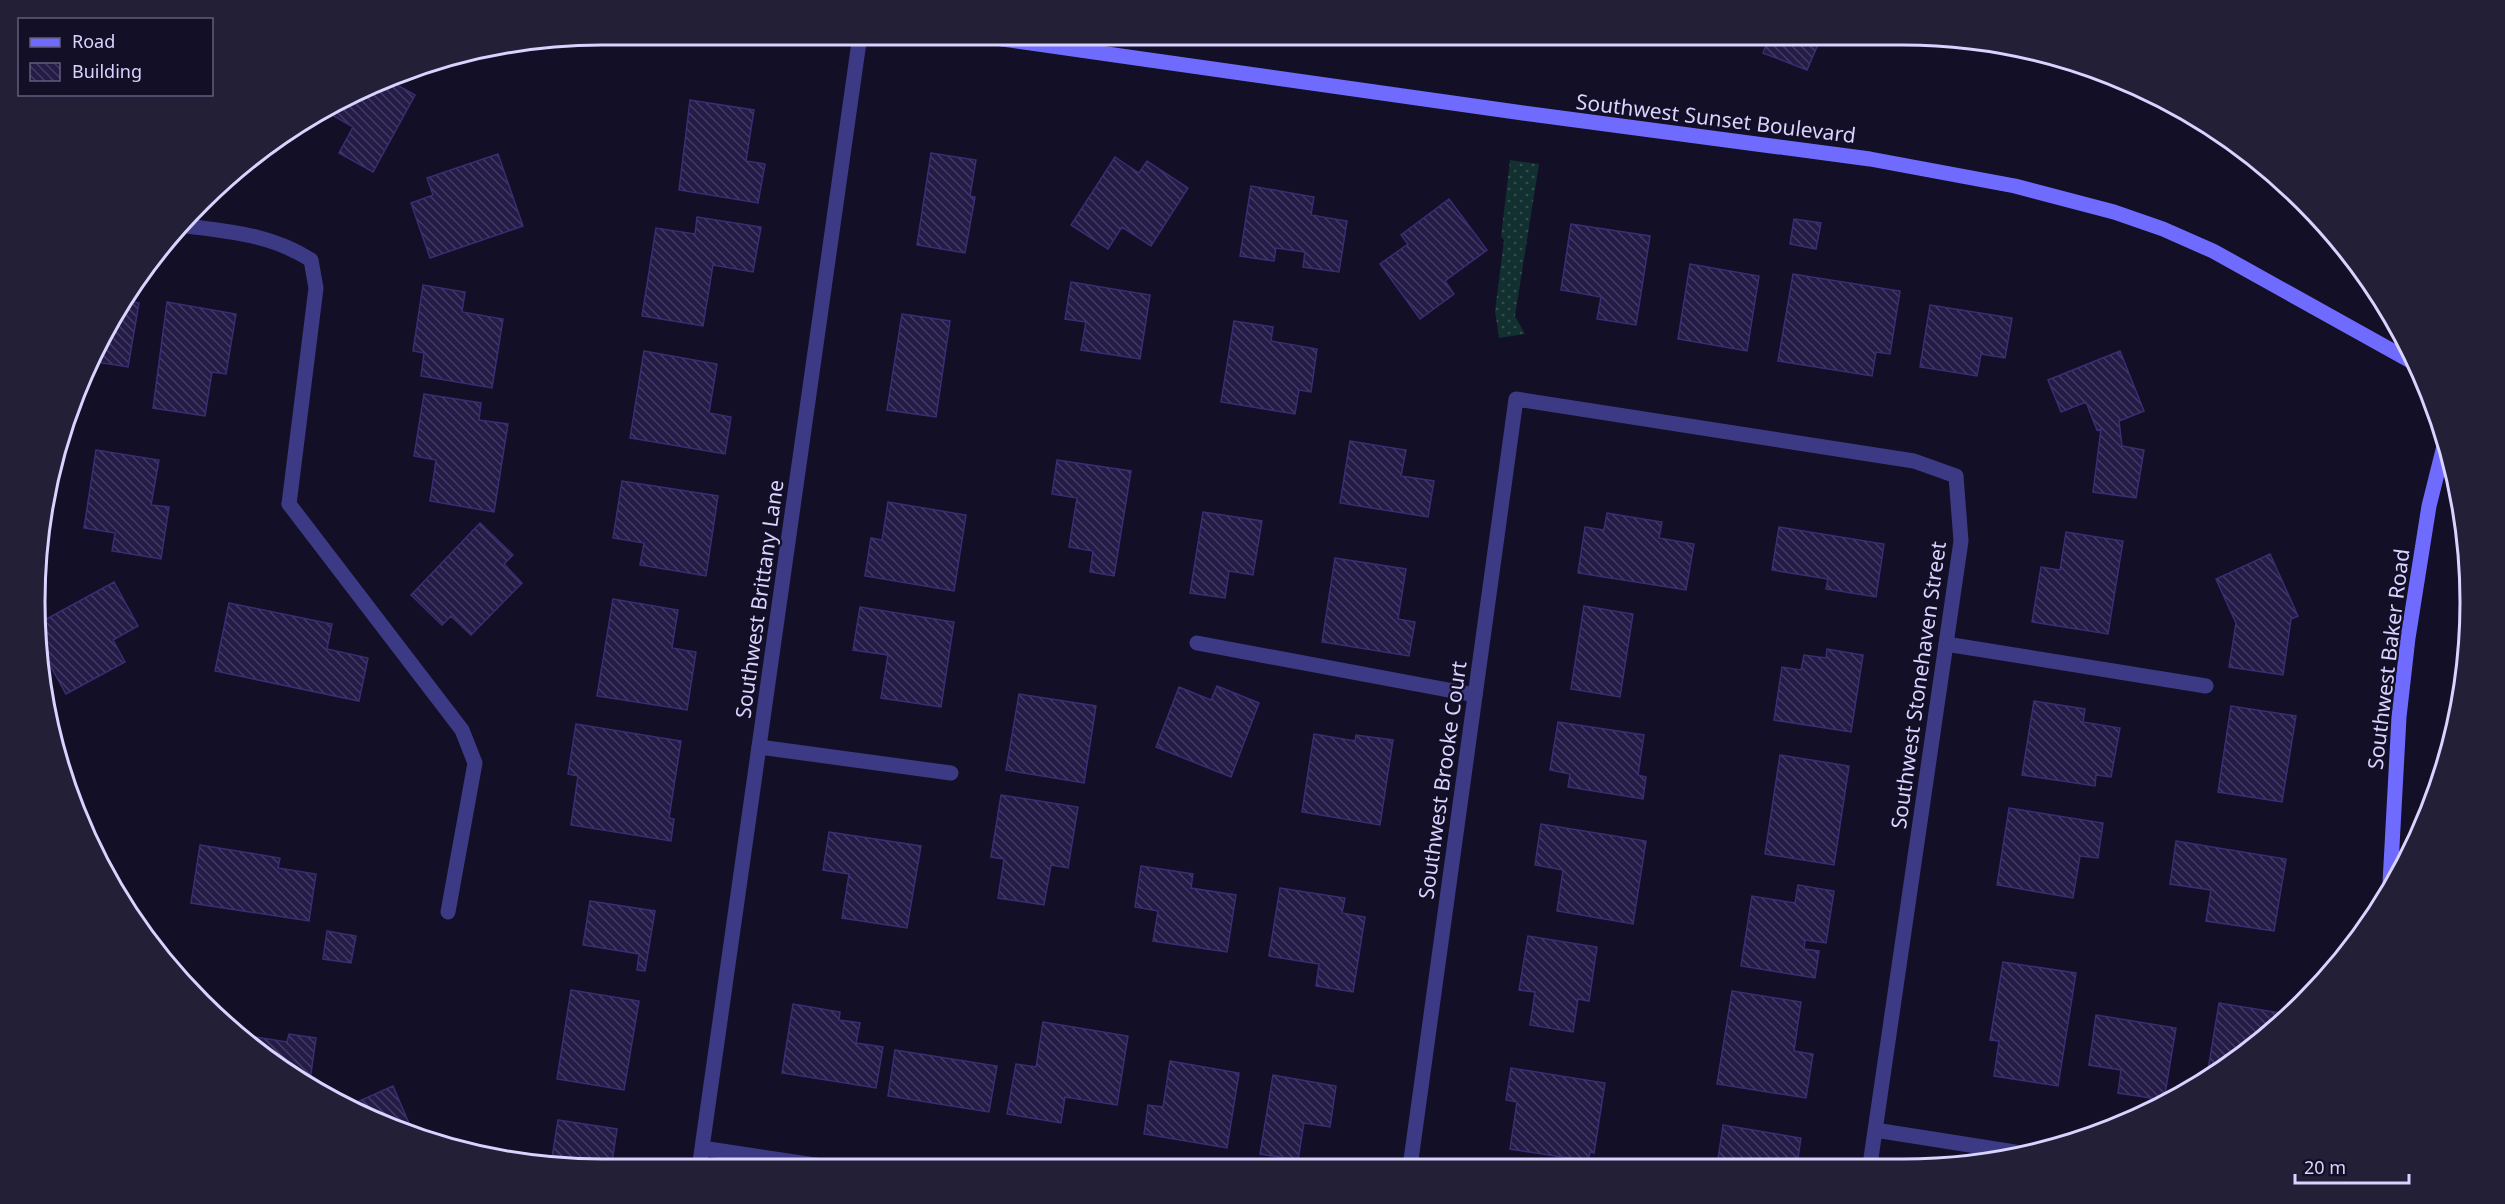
<svg xmlns="http://www.w3.org/2000/svg" width="2505" height="1204" viewBox="0 0 2505 1204" font-family="'Noto Sans',sans-serif">
<style>
.grass{fill:url(#grass-dots)}
.building{fill:url(#building-back-hatch);stroke:#3b2d73;stroke-width:1.5}
.lines{fill:none;stroke-linecap:round;stroke-linejoin:round}
.service{stroke:#3d3a85;stroke-width:15}
.minor{stroke:#3d3a85;stroke-width:15}
.secondary{stroke:#6f6bff;stroke-width:15}
.labels{text-anchor:middle;dominant-baseline:central;stroke-width:4.5;stroke-linejoin:round;paint-order:stroke}
.street-label{font-size:21px;fill:#d9d4ff;stroke:#130f26}
.rim{fill:none;stroke:#d9d4ff;stroke-width:3}
</style>
<defs>
<pattern id="grass-dots" width="8" height="8" patternUnits="userSpaceOnUse" patternTransform="scale(1.5)"><rect width="8" height="8" fill="#12302f"/><path d="M2 2h.1M6 6h.1" fill="none" stroke="#344d4e" stroke-width="1.8" stroke-linecap="round"/></pattern>
<pattern id="building-back-hatch" width="6" height="6" patternUnits="userSpaceOnUse" patternTransform="scale(1.5)"><rect width="6" height="6" fill="#241b47"/><path d="M-1 5l2 2M0 0l6 6M5-1l2 2" fill="none" stroke="#433b63"/></pattern>
</defs>
<rect width="100%" height="100%" fill="#130f26"/>
<path class="grass" d="M1510 160 1539 164 1515 316 1525 334 1499 338 1495 311 1504 240 1501 237Z"/>
<path class="building" d="M1770 35H1822L1807 70 1763 53Z
M390 81 415 95 373 172 339 153 353 127 329 113Z
M690 100 754 110 746 161 765 164 758 203 679 190Z
M278 140 276 152 260 150Z
M931 153 976 160 970 196 975 197 965 253 917 245Z
M498 154 523 226 430 258 411 203 433 195 427 178Z
M1115 157 1139 173 1147 161 1188 188 1151 246 1122 227 1108 249 1071 225Z
M1251 186 1314 197 1311 215 1347 221 1339 272 1303 267 1305 252 1276 248 1274 261 1240 256Z
M1449 199 1487 250 1445 281 1454 294 1420 319 1380 264 1408 244 1401 235Z
M697 217 761 227 753 272 713 265 703 326 642 316 656 228 695 234Z
M1794 219 1821 223 1816 249 1790 244Z
M1571 224 1650 236 1636 325 1597 319 1601 297 1561 290Z
M1690 264 1759 276 1747 351 1678 339Z
M1793 274 1900 291 1890 354 1876 352 1872 376 1778 361Z
M1071 282 1150 295 1140 359 1081 350 1086 322 1065 319Z
M423 285 465 292 462 312 503 319 492 388 421 376 424 353 413 351Z
M123 300 139 303 128 367 90 361Z
M167 302 236 314 226 374 212 372 205 416 153 408Z
M1930 305 2012 318 2005 358 1981 354 1977 376 1920 367Z
M902 314 950 321 936 417 887 410Z
M1234 321 1273 327 1271 341 1317 349 1311 392 1299 390 1295 414 1221 402Z
M644 351 717 364 709 413 731 417 725 454 630 438Z
M2120 351 2144 411 2119 421 2122 446 2144 450 2136 498 2093 492 2101 429 2097 430 2086 402 2061 412 2048 380Z
M424 394 481 403 479 420 508 424 494 512 430 501 436 460 414 456Z
M1350 441 1406 450 1401 476 1434 481 1428 517 1340 503Z
M96 450 159 460 151 505 169 507 161 559 112 551 115 533 84 528Z
M1057 460 1131 471 1114 576 1090 572 1093 551 1069 547 1077 498 1052 494Z
M622 481 718 496 706 576 640 565 644 543 613 538Z
M888 502 966 515 954 591 865 576 871 538 882 540Z
M1203 512 1262 521 1253 575 1229 571 1225 598 1190 593Z
M1607 513 1662 522 1659 538 1694 544 1686 590 1578 573 1585 527 1604 530Z
M480 523 513 555 504 564 522 583 471 635 451 616 442 625 411 595Z
M1779 527 1884 544 1876 597 1826 589 1828 579 1772 570Z
M2066 532 2123 541 2108 634 2032 622 2041 567 2060 570Z
M2270 554 2298 616 2291 619 2283 675 2229 667 2236 623 2216 579Z
M1335 558 1406 569 1398 619 1415 622 1409 656 1322 642Z
M114 582 138 626 113 640 125 662 66 694 40 647 41 622Z
M613 599 678 610 672 648 696 652 687 710 597 696Z
M229 603 332 624 327 649 368 658 359 701 215 671Z
M1584 606 1633 614 1620 697 1571 689Z
M860 607 954 622 941 707 881 698 888 655 853 650Z
M1827 649 1863 655 1851 732 1774 720 1782 667 1801 670 1804 655 1826 658Z
M1217 686 1259 703 1231 777 1156 747 1179 687 1211 700Z
M1019 694 1096 706 1084 783 1006 770Z
M2034 701 2085 709 2083 722 2120 728 2111 777 2096 775 2095 786 2022 775Z
M2231 706 2296 716 2282 802 2218 792Z
M1558 722 1644 735 1638 775 1646 777 1643 799 1568 787 1570 774 1550 770Z
M576 724 681 741 669 818 674 819 671 841 571 825 578 776 568 774Z
M1314 734 1355 741 1356 735 1393 740 1380 825 1302 812Z
M1780 755 1849 766 1834 865 1765 854Z
M1001 795 1078 807 1068 868 1051 865 1044 905 998 898 1004 859 991 857Z
M2009 808 2103 823 2098 858 2080 856 2073 898 1997 885Z
M1541 824 1646 841 1633 924 1557 911 1563 870 1535 865Z
M829 832 921 846 907 928 842 918 849 874 823 870Z
M2176 841 2286 859 2274 931 2206 921 2211 890 2170 884Z
M200 845 280 858 278 868 316 874 309 921 191 903Z
M1141 866 1193 874 1191 888 1236 895 1227 952 1153 941 1158 911 1135 907Z
M1798 885 1834 891 1826 943 1805 940 1804 949 1819 951 1815 978 1741 966 1752 896 1795 903Z
M1280 888 1345 898 1342 913 1365 917 1353 992 1316 986 1319 964 1269 956Z
M590 901 655 911 645 971 637 970 639 954 583 945Z
M327 931 356 936 351 963 323 959Z
M1528 936 1597 947 1589 1001 1578 999 1573 1032 1530 1025 1535 992 1519 990Z
M2003 962 2076 973 2058 1086 1994 1076 1999 1041 1990 1040Z
M571 990 639 1001 624 1090 557 1079Z
M1732 991 1801 1002 1794 1051 1813 1054 1806 1098 1717 1084Z
M2219 1003 2287 1014 2249 1052 2207 1076Z
M793 1004 840 1012 839 1020 860 1023 856 1043 883 1047 876 1088 782 1073Z
M2096 1015 2176 1028 2164 1100 2118 1093 2121 1070 2089 1065Z
M1043 1022 1128 1036 1117 1105 1065 1097 1061 1123 1007 1114 1016 1064 1036 1067Z
M236 1034 287 1042 289 1034 316 1038 310 1080Z
M895 1050 997 1066 989 1112 888 1096Z
M1170 1061 1239 1073 1227 1148 1144 1134 1148 1105 1163 1107Z
M1511 1068 1605 1083 1594 1153 1590 1152 1588 1161 1510 1149 1517 1102 1506 1100Z
M1273 1075 1336 1086 1330 1127 1304 1123 1298 1160 1260 1154Z
M393 1086 414 1135 385 1126 350 1105Z
M558 1120 617 1129 611 1169 551 1164Z
M1723 1125 1801 1138 1797 1164 1776 1161 1775 1165 1717 1166Z"/>
<g class="lines">
<path class="service" d="M289 504 462 730 475 763 448 912
M1197 643 1475 695
M1946 644 2206 686
M759 747 951 773"/>
<path class="minor" d="M187 226C232 232 272 235 311 260L316 288 289 504
M1875 1130 2021 1153
M702 1148 842 1169
M1410 1167 1516 399 1914 461 1956 476 1961 541 1870 1165
M699 1169 860 35"/>
<path class="secondary" d="M974 35 1523 113 1870 159 2015 186 2114 212 2163 229 2213 251 2416 364
M2390 883 2399 717 2408 638 2429 506 2445 442"/>
</g>
<g class="labels">
<g class="street-label">
<text transform="translate(1716 118) rotate(7)">Southwest Sunset Boulevard</text>
<text transform="translate(759 599) rotate(-82)">Southwest Brittany Lane</text>
<text transform="translate(2388 659) rotate(-83)">Southwest Baker Road</text>
<text transform="translate(1918 685) rotate(-82)">Southwest Stonehaven Street</text>
<text transform="translate(1442 780) rotate(-82)">Southwest Brooke Court</text>
</g>
</g>
<path d="M0 0H2505V1204H0ZM602 45H1903A557 557 0 0 1 2460 602V602A557 557 0 0 1 1903 1159H602A557 557 0 0 1 45 602V602A557 557 0 0 1 602 45Z" fill="#231f37" fill-rule="evenodd"/>
<path class="rim" d="M602 45H1903A557 557 0 0 1 2460 602V602A557 557 0 0 1 1903 1159H602A557 557 0 0 1 45 602V602A557 557 0 0 1 602 45Z"/>
<rect x="18" y="18" width="195" height="78" fill="#130f26" stroke="#625e7d" stroke-width="1.5"/>
<rect x="30" y="38" width="30" height="9" fill="#6f6bff" stroke="#625e7d" stroke-width="1.5"/>
<text x="72" y="48" font-size="18" fill="#d9d4ff">Road</text>
<rect x="30" y="63" width="30" height="18" fill="url(#building-back-hatch)" stroke="#625e7d" stroke-width="1.5"/>
<text x="72" y="78" font-size="18" fill="#d9d4ff">Building</text>
<path d="M2295 1174v9h114v-9" fill="none" stroke="#d9d4ff" stroke-width="3"/>
<text x="2304" y="1174" font-size="18" fill="#d9d4ff" stroke="#130f26" stroke-width="4.5" paint-order="stroke">20 m</text>
</svg>
